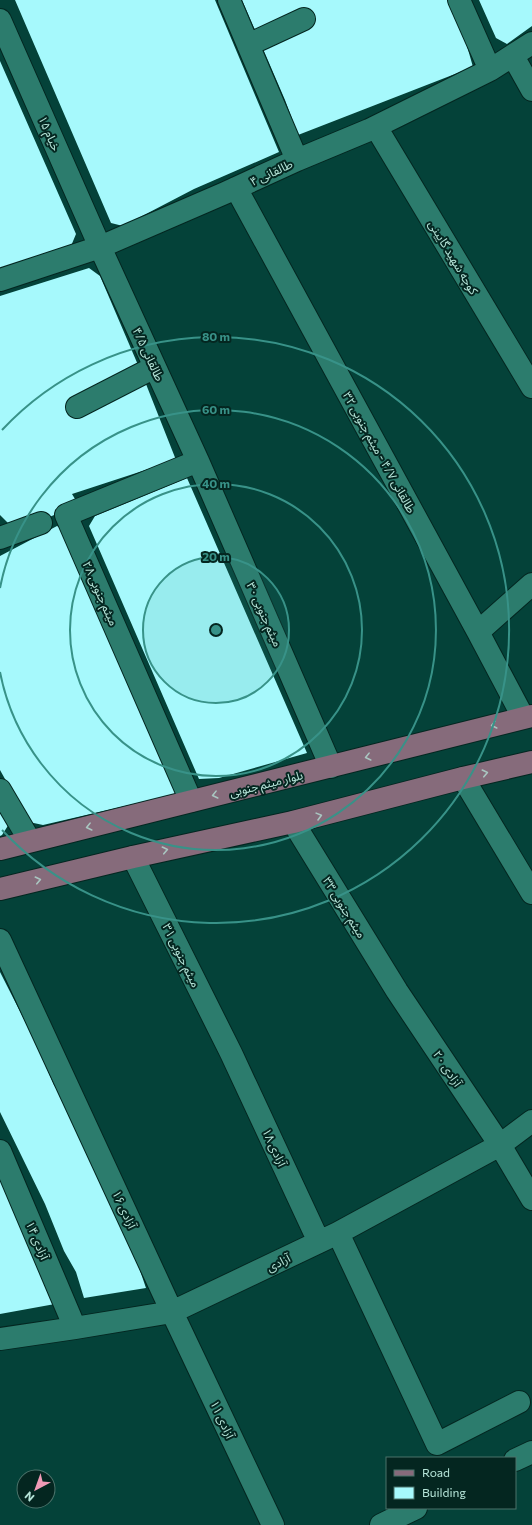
<svg xmlns="http://www.w3.org/2000/svg" width="532" height="1525" viewBox="0 0 532 1525" font-family="Commissioner,'Noto Sans Arabic',sans-serif">
<style>
.building{fill:#a6f9fc}
.lines{fill:none;stroke-linecap:round;stroke-linejoin:round}
.minor-casing{stroke:#042620;stroke-width:24}
.major-casing{stroke:#042620;stroke-width:24}
.minor{stroke:#2c7c6d;stroke-width:22}
.major{stroke:#866b7b;stroke-width:22}
.oneway{stroke:#a9c6c1}
.ring{fill:none;stroke:#389288;stroke-width:2}
.labels{text-anchor:middle;dominant-baseline:central;stroke-width:4;stroke-linejoin:round;paint-order:stroke}
.street-label{font-size:12px;fill:#b5e4d8;stroke:#042620}
.centre{fill:#389288;stroke:#042620;stroke-width:2}
.ring-label{font-size:12px;text-anchor:middle;font-weight:bold;fill:#389288;stroke:#042620;stroke-width:4;stroke-linejoin:round;paint-order:stroke}
</style>
<rect width="100%" height="100%" fill="#044239"/>
<path class="building" d="M15 0H215L279 152 194 189 123 226 111 223Z
M242 0H448L465 39 473 67 298 135 285 100Z
M479 0H532V26L507 44 496 38Z
M0 61 76 234 71 246 0 270Z
M89 268 100 276 144 379 176 460 72 494 78 504 17 532 0 515V296Z
M187 478 307 753 219 778 199 779 89 526 95 516Z
M57 526 64 530 177 794 43 825 29 822 0 770V556Z
M0 808 9 824 2 835 0 836Z
M0 972 34 1039 54 1085 66 1103 86 1152 110 1199 132 1247 146 1288 84 1298 76 1272 64 1251 45 1204 0 1112Z
M0 1165 55 1304 0 1314Z"/>
<g class="lines">
<g class="minor-casing">
<path id="minor" d="M229 0 297 160
M459 0 490 70
M0 20 100 247 198 461 331 767
M248 45 304 19
M513 56 532 90
M376 127 532 387
M236 188 478 632 523 717
M0 280 100 247 225 193 297 160 369 130 490 70 532 43
M77 407 155 367
M0 538 41 523
M478 632 532 584
M463 778 532 893
M0 790 30 841
M191 801 66 515 198 461
M293 822 397 991 500 1145 532 1199
M133 857 231 1053 319 1242
M0 940 172 1312 273 1525
M0 1151 75 1328
M338 1233 437 1444 519 1402
M0 1339 75 1328 172 1312 338 1233 500 1145 532 1121
M515 1460 532 1452
M381 1525 416 1508"/>
</g>
<g class="major-casing">
<path id="major" d="M0 849 532 716
M0 889 133 857 293 822 463 778 532 762"/>
</g>
<use href="#minor" class="minor"/>
<use href="#major" class="major"/>
</g>
<defs><path id="oneway-chevron" d="M-2-3.5L2.5 0L-2 3.5" fill="none" stroke-width="1.6" stroke-linecap="round" stroke-linejoin="round"/></defs>
<g class="oneway">
<use href="#oneway-chevron" transform="translate(494 725) rotate(166)"/>
<use href="#oneway-chevron" transform="translate(368 757) rotate(166)"/>
<use href="#oneway-chevron" transform="translate(485 773) rotate(-13)"/>
<use href="#oneway-chevron" transform="translate(215 795) rotate(166)"/>
<use href="#oneway-chevron" transform="translate(319 816) rotate(-15)"/>
<use href="#oneway-chevron" transform="translate(89 827) rotate(166)"/>
<use href="#oneway-chevron" transform="translate(165 850) rotate(-12)"/>
<use href="#oneway-chevron" transform="translate(38 880) rotate(-13)"/>
</g>
<circle cx="216" cy="630" r="73" fill="#389288" fill-opacity=".12"/>
<g class="ring">
<circle cx="216" cy="630" r="73"/>
<circle cx="216" cy="630" r="146"/>
<path d="M0 588A220 220 0 1 1 0 672"/>
<path d="M2 430A293 293 0 1 1 2 830"/>
</g>
<g class="labels">
<g class="street-label">
<text transform="translate(50 133) rotate(66)">خیام ۱۵</text>
<text transform="translate(271 172) rotate(-25)">طالقانی ۴</text>
<text transform="translate(454 257) rotate(59)">کوچه شهید گایینی</text>
<text transform="translate(149 354) rotate(65)">طالقانی ۴/۵</text>
<text transform="translate(380 452) rotate(61)">طالقانی ۴/۷ - میثم جنوبی ۳۲</text>
<text transform="translate(101 593) rotate(66)">میثم جنوبی ۲۸</text>
<text transform="translate(265 614) rotate(66)">میثم جنوبی ۳۰</text>
<text transform="translate(266 783) rotate(-14)">بلوار میثم جنوبی</text>
<text transform="translate(345 907) rotate(58)">میثم جنوبی ۳۳</text>
<text transform="translate(182 955) rotate(64)">میثم جنوبی ۳۱</text>
<text transform="translate(448 1068) rotate(56)">آزادی ۲۰</text>
<text transform="translate(275 1147) rotate(65)">آزادی ۱۸</text>
<text transform="translate(125 1209) rotate(65)">آزادی ۱۶</text>
<text transform="translate(38 1240) rotate(67)">آزادی ۱۴</text>
<text transform="translate(278 1262) rotate(-26)">آزادی</text>
<text transform="translate(223 1419) rotate(65)">آزادی ۱۱</text>
</g>
</g>
<circle cx="216" cy="630" r="6" class="centre"/>
<g class="ring-label">
<text x="216" y="341">80 m</text>
<text x="216" y="414">60 m</text>
<text x="216" y="488">40 m</text>
<text x="216" y="561">20 m</text>
</g>
<rect x="386" y="1457" width="130" height="52" fill="#042620" stroke="#4b726a"/>
<rect x="394" y="1470" width="20" height="6" fill="#866b7b" stroke="#4b726a"/>
<text x="422" y="1477" font-size="12" fill="#b5e4d8">Road</text>
<rect x="394" y="1487" width="20" height="12" fill="#a6f9fc" stroke="#4b726a"/>
<text x="422" y="1497" font-size="12" fill="#b5e4d8">Building</text>
<g transform="translate(36 1489) rotate(221)"><circle r="19" fill="#042620" stroke="#4b726a"/>
<path d="M0-3L7 15L0 10L-7 15Z" fill="#f09ab6"/>
<text y="-6" font-size="11" font-weight="bold" text-anchor="middle" fill="#b5e4d8">N</text>
</g>
</svg>
